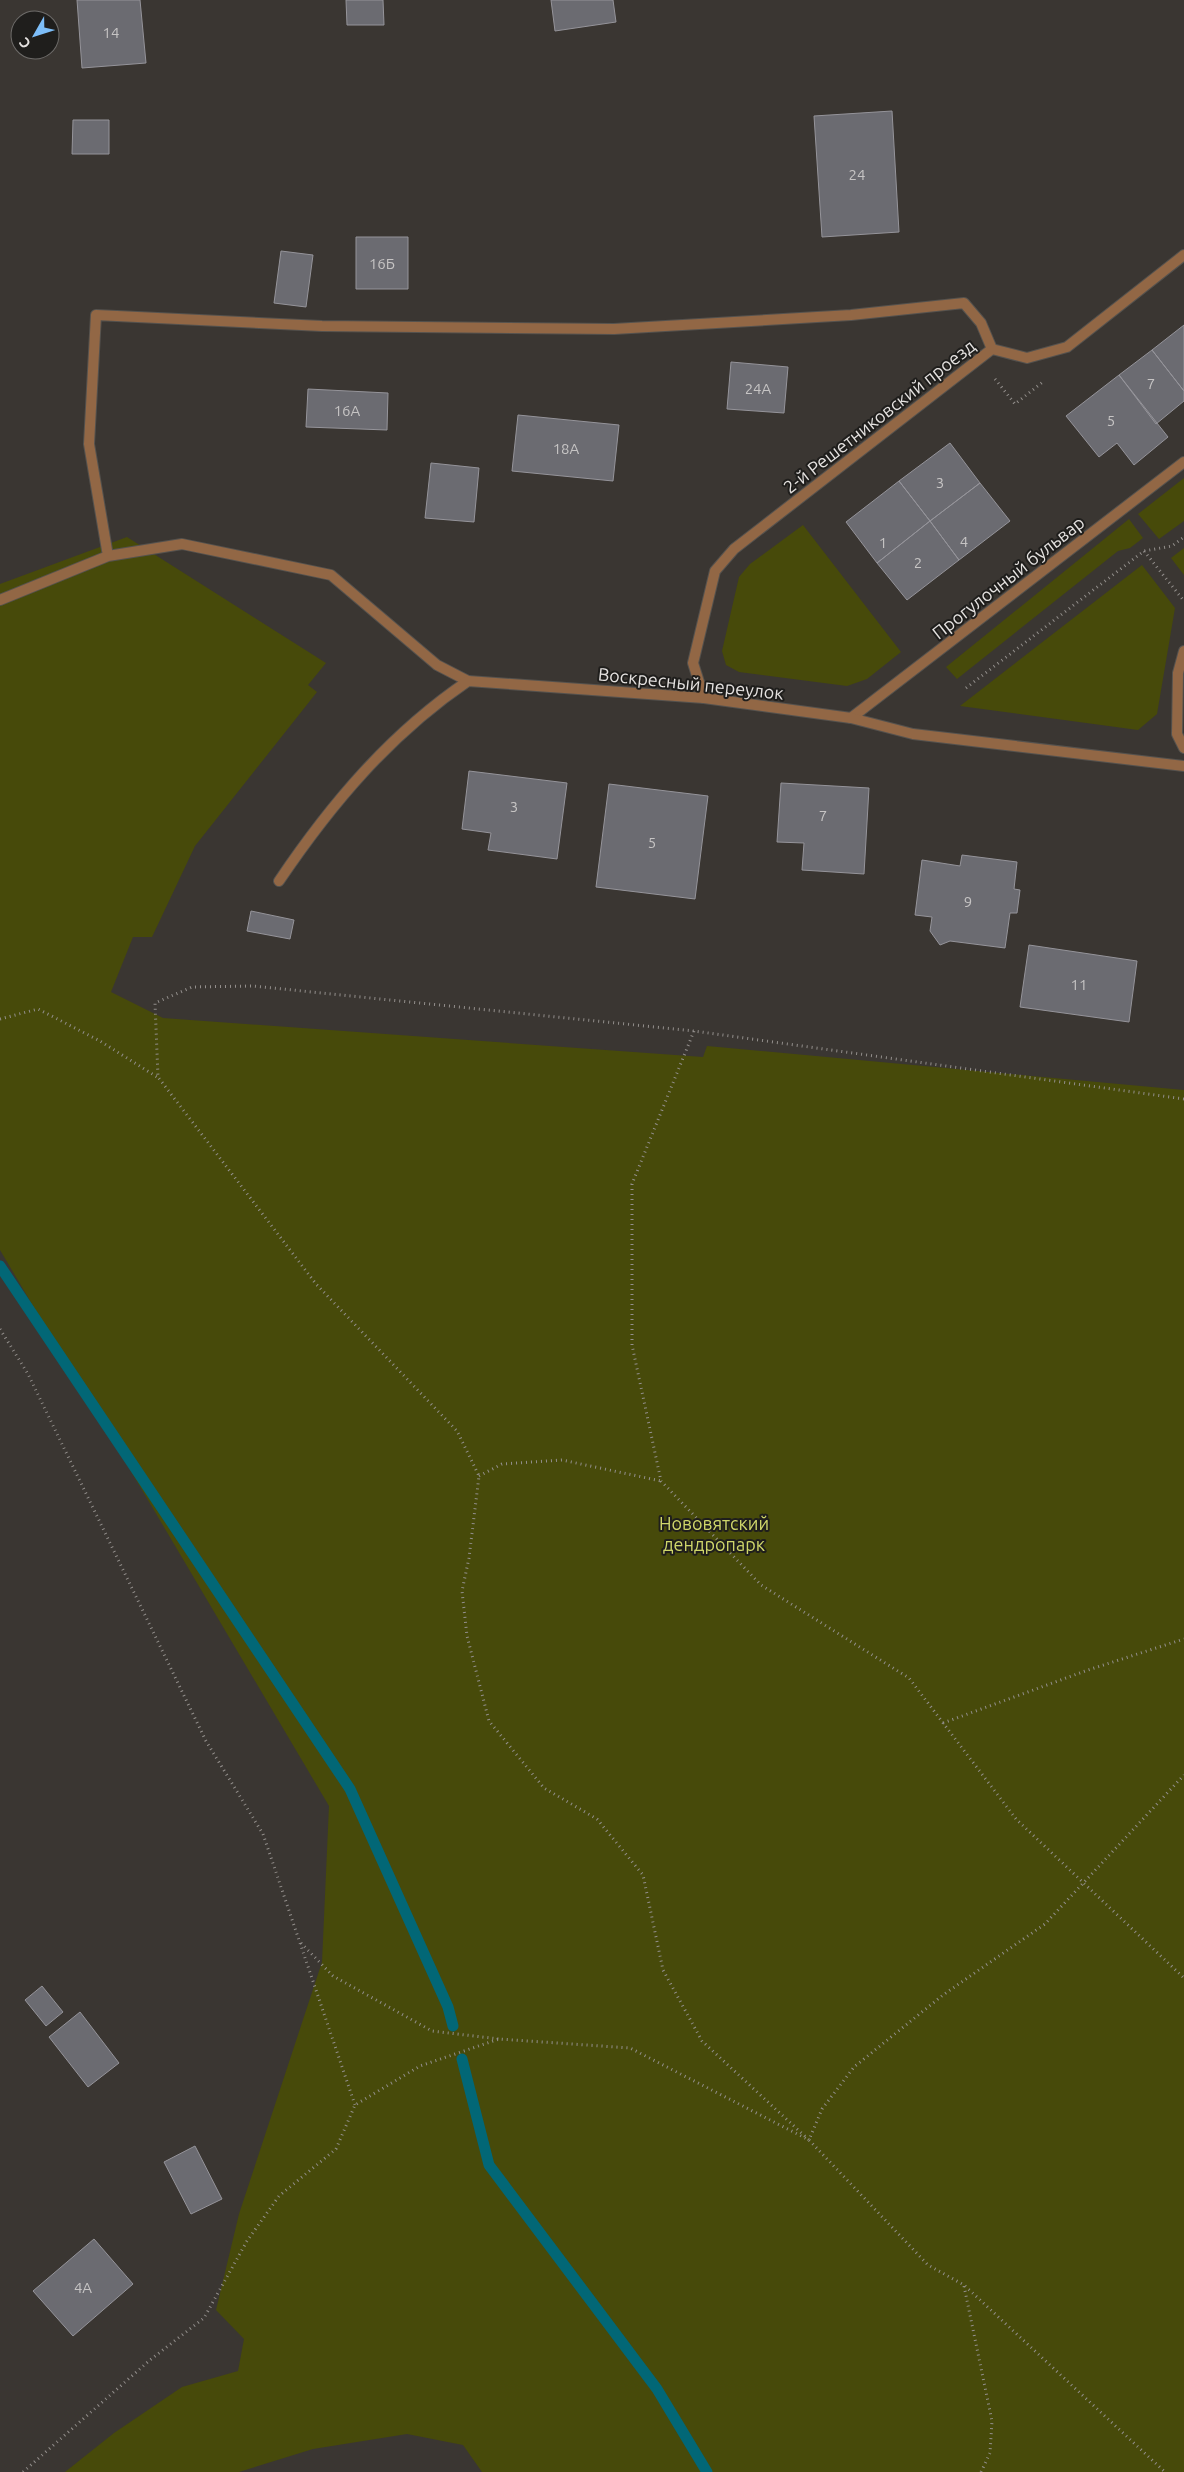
<svg xmlns="http://www.w3.org/2000/svg" width="1184" height="2472" viewBox="0 0 1184 2472" font-family="Ubuntu,sans-serif">
<style>
.green{fill:#474a0a}
.lines{fill:none;stroke-linecap:round;stroke-linejoin:round}
.stream{stroke:#026776;stroke-width:11}
.building{fill:#6b6b71;stroke:#95949a}
.lane-casing{stroke:#55524e;stroke-width:12}
.street-casing{stroke:#55524e;stroke-width:12}
.path{stroke:#938f8c;stroke-width:3;stroke-dasharray:1 4;stroke-linecap:butt}
.lane{stroke:#926745;stroke-width:10}
.street{stroke:#926745;stroke-width:10}
.labels{text-anchor:middle;dominant-baseline:central;stroke-width:4;stroke-linejoin:round;paint-order:stroke}
.number-label{font-size:15px;fill:#c6c4c4}
.street-label{font-size:18px;fill:#e5e2e0;stroke:#1f1e1c}
.park-label{font-size:18px;fill:#cfd66a;stroke:#1f1e1c}
</style>
<rect width="100%" height="100%" fill="#3a3632"/>
<path class="green" d="M1184 478V521L1159 539 1138 514Z
M1129 519 1143 538 1130 548 1118 551 957 679 946 667Z
M803 525 901 652 867 679 847 686 739 672 726 665 722 651 739 577 750 564Z
M127 537 326 663 308 685 317 692 195 846 152 937H133L111 992 163 1018 703 1057 707 1046 1184 1090V2472H482L463 2445 407 2434 313 2449 239 2472H65L114 2433 182 2387 238 2371 244 2339 216 2310 239 2214 322 1962 329 1806 0 1250V584Z
M1184 548V575L1171 558Z
M1142 565 1175 608 1157 714 1138 730 960 706Z"/>
<g class="lines">
<path class="stream" d="M0 1266 350 1789 448 2007 453 2026
M462 2059 489 2165 657 2389 707 2472"/>
</g>
<path class="building" d="M77 0H140L146 63 82 68Z
M346 0H383L384 25H347Z
M551 0H613L616 22 555 31Z
M892 111 899 232 822 237 814 116Z
M73 120H109V154H72Z
M356 237H408V289H356Z
M281 251 313 255 306 307 274 303Z
M1184 325V391L1152 350Z
M1152 350 1184 391V401L1156 424 1119 375Z
M731 362 788 367 784 413 727 409Z
M1119 375 1168 437 1134 465 1117 443 1099 457 1066 416Z
M308 389 388 393 387 430 306 427Z
M518 415 619 425 613 481 512 471Z
M950 443 980 483 930 521 899 481Z
M431 463 479 468 474 522 425 518Z
M899 481 930 521 877 563 846 522Z
M980 483 1010 521 959 560 930 521Z
M930 521 959 560 907 600 877 563Z
M469 771 567 783 557 859 488 850 491 833 462 829Z
M781 783 869 788 864 874 802 870 804 843 777 842Z
M609 784 708 796 695 899 596 887Z
M962 855 1017 862 1014 889 1020 890 1017 913H1010L1005 948 950 941 940 945 930 931 932 917 915 915 922 860 960 866Z
M251 911 294 920 290 939 247 931Z
M1029 945 1137 961 1129 1022 1020 1007Z
M42 1986 63 2012 46 2026 25 2000Z
M80 2012 119 2063 88 2087 49 2037Z
M195 2146 222 2199 191 2214 164 2162Z
M94 2239 133 2284 73 2336 33 2291Z"/>
<g class="lines">
<g class="lane-casing">
<path id="lane" d="M108 556 89 444 96 315 322 326 614 329 851 315 964 303 981 323 992 349
M0 600 108 556 182 544 331 575 437 665 468 681
M1184 651 1178 673 1177 734 1184 748
M704 698 693 663 715 571 734 549 992 349 1027 358 1067 347 1184 255
M851 718 1184 462"/>
</g>
<g class="street-casing">
<path id="street" d="M279 881C331 804 390 734 468 681L704 698 851 718 913 734 1184 766"/>
</g>
<path class="path" d="M995 379 1015 404 1044 381
M1144 551 1184 601
M966 688 1144 551 1172 546 1184 537
M0 1019 38 1009 100 1041 157 1077
M694 1031 632 1184V1345L661 1481 761 1585 909 1678 1016 1819 1184 1978
M1184 1099 694 1031 253 986 192 987 155 1003 158 1077 316 1284 457 1431 479 1476 469 1558 462 1591 467 1636 489 1721 544 1788 597 1819 643 1875 663 1970 702 2041 809 2140 822 2109 854 2067 943 1995 1045 1924 1184 1775
M0 1329 28 1374 206 1741 263 1834 355 2105
M479 1476 502 1464 562 1460 661 1481
M943 1723 1088 1670 1184 1639
M301 1943 333 1976 432 2031 499 2039
M964 2286 992 2421 990 2453 981 2472
M23 2472 150 2360 204 2318 247 2241 279 2196 336 2149 355 2105 420 2066 499 2039 630 2048 809 2140 928 2265 964 2285 1165 2472"/>
<use href="#lane" class="lane"/>
<use href="#street" class="street"/>
</g>
<g class="labels">
<g class="number-label">
<text x="111" y="32">14</text>
<text x="857" y="174">24</text>
<text x="382" y="263">16Б</text>
<text x="1151" y="383">7</text>
<text x="758" y="388">24А</text>
<text x="347" y="410">16А</text>
<text x="1111" y="420">5</text>
<text x="566" y="448">18А</text>
<text x="940" y="482">3</text>
<text x="964" y="541">4</text>
<text x="883" y="542">1</text>
<text x="918" y="562">2</text>
<text x="514" y="806">3</text>
<text x="823" y="815">7</text>
<text x="652" y="842">5</text>
<text x="968" y="901">9</text>
<text x="1079" y="984">11</text>
<text x="83" y="2287">4А</text>
</g>
<g class="street-label">
<text transform="translate(879 416) rotate(-38)">2-й Решетниковский проезд</text>
<text transform="translate(1008 577) rotate(-38)">Прогулочный бульвар</text>
<text transform="translate(691 683) rotate(6)">Воскресный переулок</text>
</g>
<g class="park-label">
<text x="714" y="1523">Нововятский<tspan x="714" dy="21">дендропарк</tspan></text>
</g>
</g>
<g transform="translate(35 35) rotate(231)"><circle r="24" fill="#1f1e1c" stroke="#6e6c6a"/>
<path d="M0-4L9 19L0 12L-9 19Z" fill="#7dbef9"/>
<text y="-8" font-size="14" font-weight="bold" text-anchor="middle" fill="#e5e2e0">С</text>
</g>
</svg>
